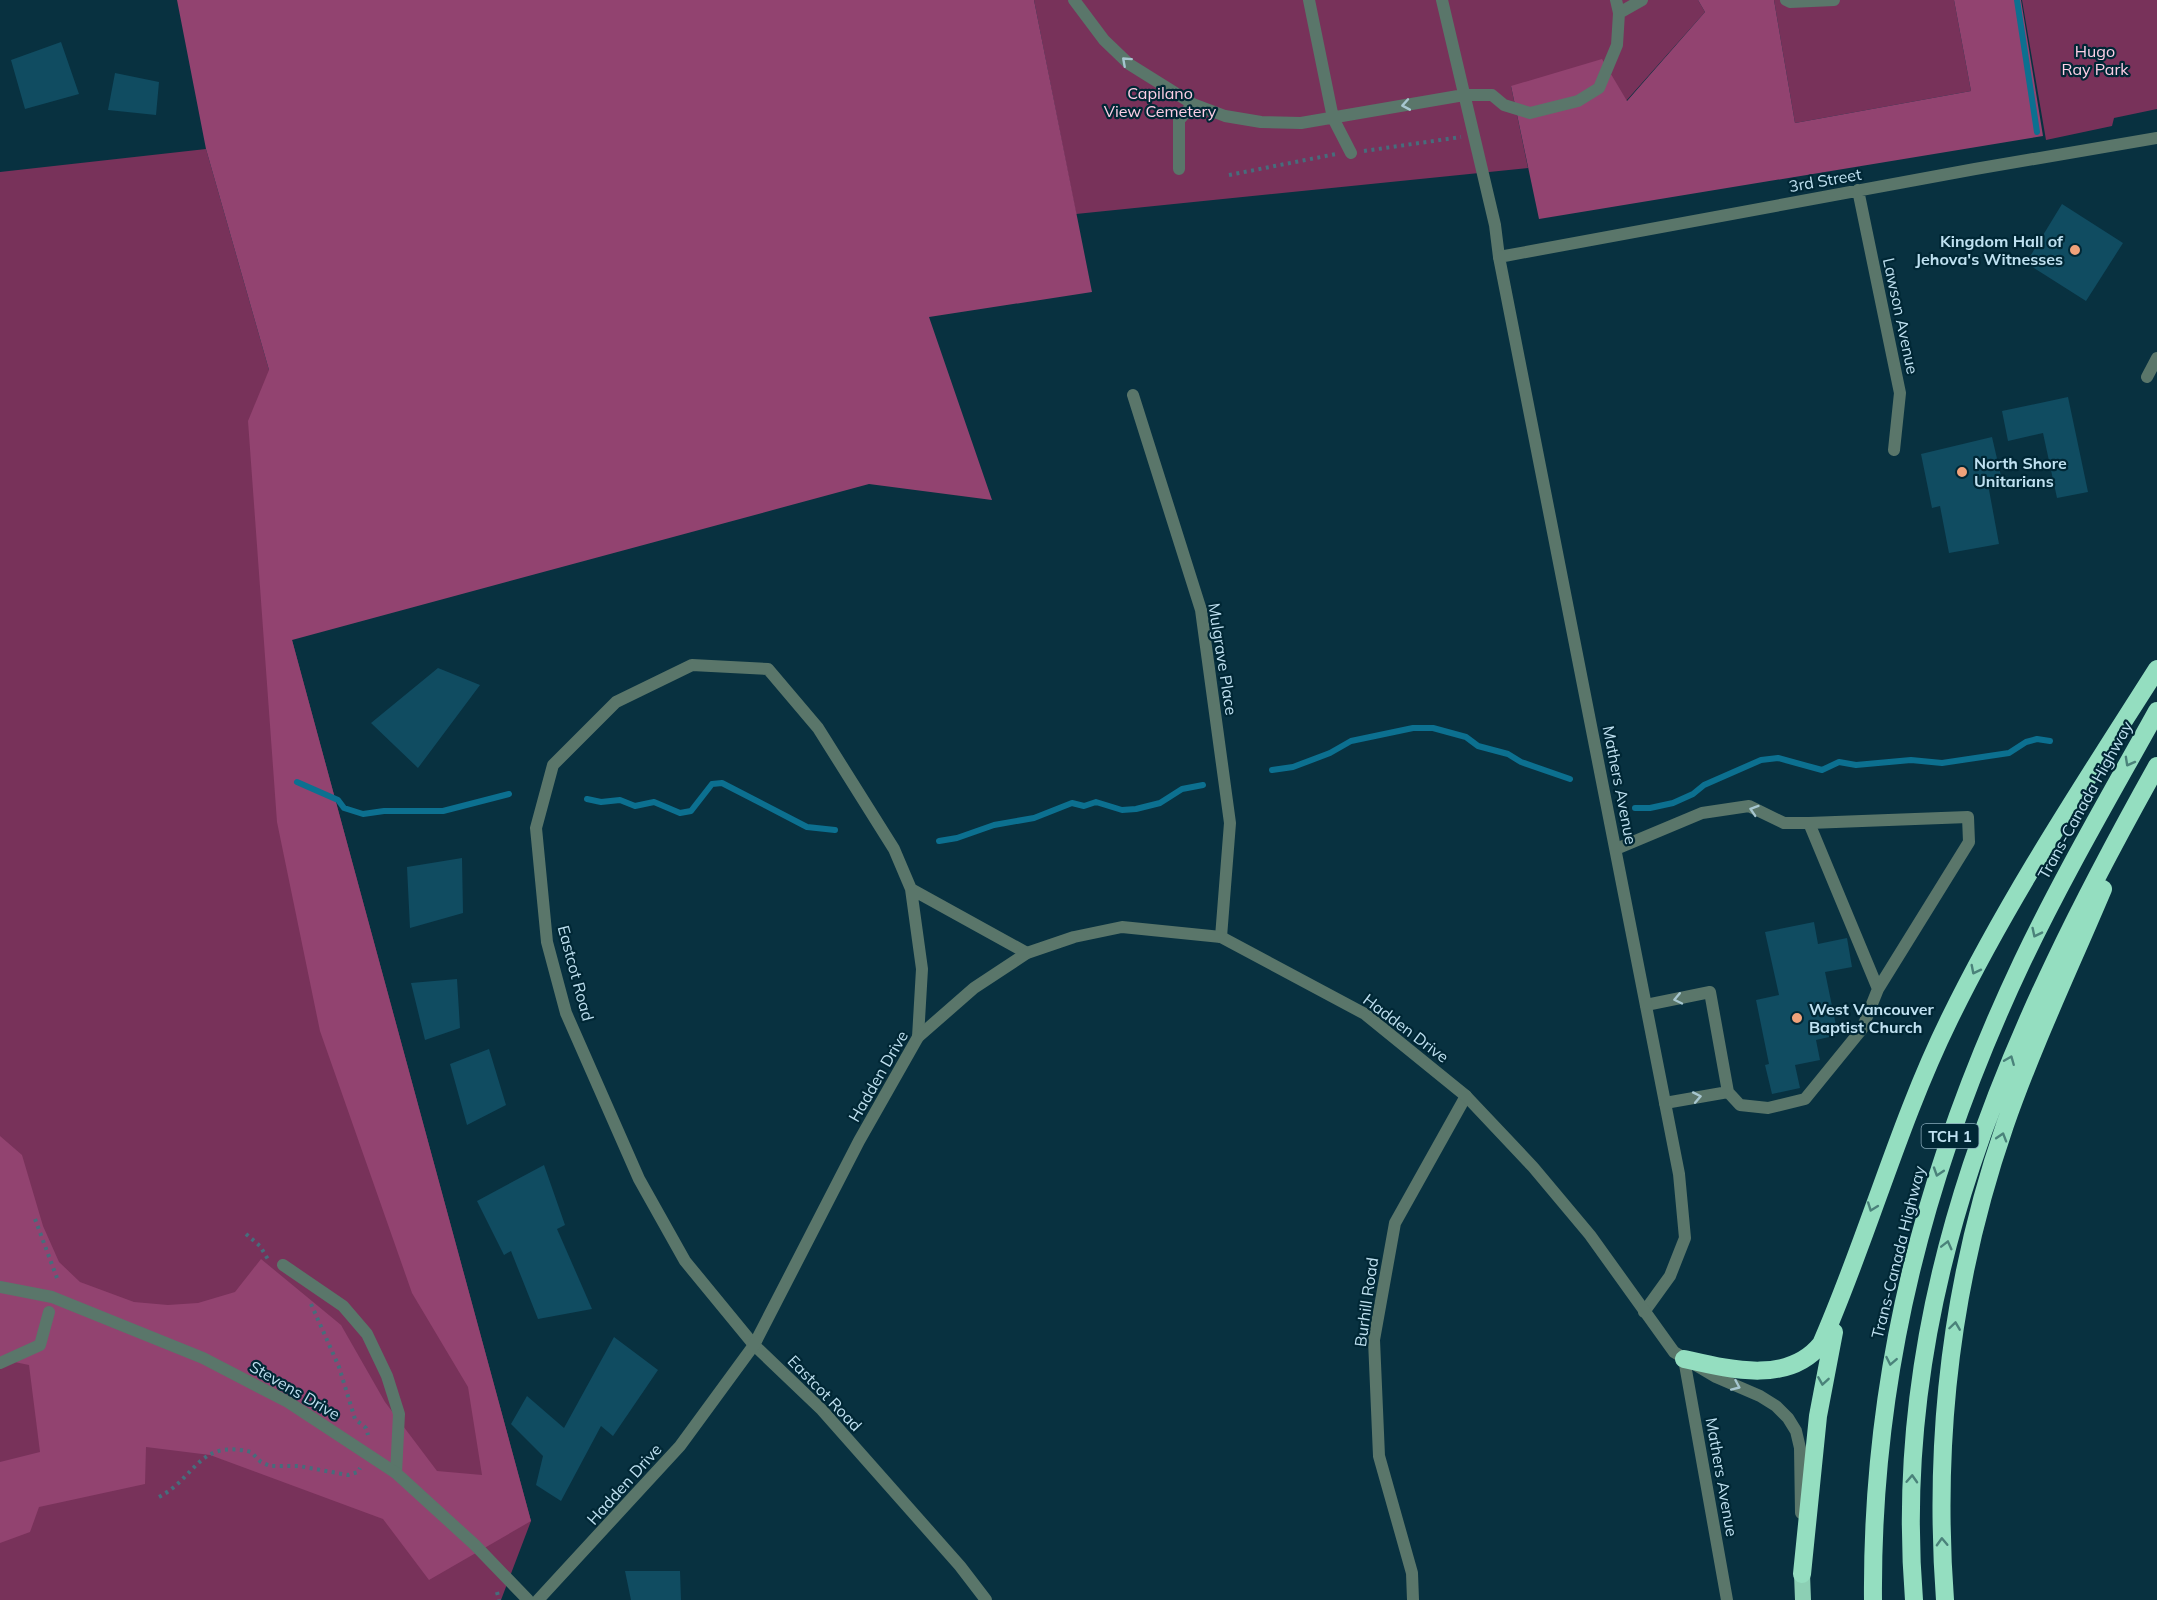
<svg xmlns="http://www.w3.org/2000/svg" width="2157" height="1600" viewBox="0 0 2157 1600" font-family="Mulish,sans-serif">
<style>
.green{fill:#78325a}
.forest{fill:#924370}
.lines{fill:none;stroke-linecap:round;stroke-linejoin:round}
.stream{stroke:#0c7090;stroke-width:6}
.building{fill:#104c61}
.path{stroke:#466d7c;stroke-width:4;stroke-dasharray:3 4.5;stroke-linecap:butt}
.service{stroke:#5a766a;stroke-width:12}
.minor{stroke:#5a766a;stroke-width:12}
.tertiary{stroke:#5a766a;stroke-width:12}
.trunk{stroke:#8ccfb4;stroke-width:16}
.motorway{stroke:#94dec0;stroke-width:18}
.oneway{stroke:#a6c6cf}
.oneway2{stroke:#4a827a}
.poi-dot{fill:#f0a27a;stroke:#002735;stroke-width:2}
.labels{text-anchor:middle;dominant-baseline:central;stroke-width:4.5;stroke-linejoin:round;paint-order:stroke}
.shield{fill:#002735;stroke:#86a9b9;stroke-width:1.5}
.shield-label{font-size:15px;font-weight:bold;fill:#bfe1f1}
.park-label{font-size:16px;fill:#fdcfe6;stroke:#002735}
.street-label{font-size:16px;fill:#bfe1f1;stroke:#002735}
.poi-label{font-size:16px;font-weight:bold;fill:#bfe1f1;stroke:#002735;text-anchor:start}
</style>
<rect width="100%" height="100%" fill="#083140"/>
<path class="green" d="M1034 0H1698L1705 12 1626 101 1511 86 1528 168 1076 214Z
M1774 0H1954L1971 91 1795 123Z
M2022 0H2157V109L2114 118 2112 126 2046 140Z
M206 149 269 370 292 640 531 1521 501 1600H0V172Z"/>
<path class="forest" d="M177 0H1034L1092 292 929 317 992 500 869 484 292 640 531 1521 429 1580 383 1519 210 1455 146 1447 145 1484 39 1507 30 1532 0 1543V1462L40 1452 29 1365 0 1359V1136L22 1155 43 1226 59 1262 80 1282 134 1302 168 1305 198 1303 235 1292 261 1259 341 1325 385 1402 437 1471 482 1475 468 1387 412 1293 320 1031 277 822 248 421 269 370 206 149Z
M1698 0H1774L1795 123 1971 91 1954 0H2021L2043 136 1539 219 1511 86 1602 59 1627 101 1705 12Z"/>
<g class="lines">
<path class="stream" d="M2017 0 2037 132
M1272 770 1293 767 1330 753 1351 741 1413 728H1433L1466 737 1478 746 1508 754 1521 762 1570 779
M297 782 338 800 344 808 363 814 384 811H443L509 794
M587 799 601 802 620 800 635 806 654 802 680 813 691 811 712 784 722 783 807 827 835 830
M1635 808H1650L1673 803 1693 794 1704 785 1761 760 1778 758 1822 770 1839 762 1856 765 1911 760 1942 763 2009 753 2026 742 2037 739 2050 741
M939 841 957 838 994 825 1034 818 1072 803 1084 806 1096 802 1122 810 1136 809 1160 803 1182 789 1203 785"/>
</g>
<path class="building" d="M61 42 79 94 25 109 11 60Z
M115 73 159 82 156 115 108 110Z
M2062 204 2123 243 2086 301 2026 263Z
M2068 397 2088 492 2057 498 2043 433 2008 441 2002 411Z
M1992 437 2001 476 1987 479 1999 544 1949 553 1940 506 1932 508 1921 454Z
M438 668 480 685 418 768 371 723Z
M462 858 463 913 410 928 407 867Z
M1814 922 1818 944 1847 938 1852 967 1825 972 1838 1035 1816 1040 1820 1060 1795 1065 1800 1088 1772 1094 1765 1065 1769 1064 1756 1000 1779 995 1765 932Z
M457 979 460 1028 425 1040 411 983Z
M489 1049 506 1105 467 1125 450 1064Z
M544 1165 565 1225 557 1229 592 1309 538 1319 511 1251 504 1255 477 1201Z
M614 1337 658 1370 613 1436 601 1426 561 1501 536 1485 543 1456 511 1424 527 1396 564 1428Z
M625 1571H680L681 1600H631Z"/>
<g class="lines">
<path class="path" d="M1364 151 1461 137
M1229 175 1336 154
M35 1219 57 1278
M246 1234 260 1246 269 1261
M311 1304 339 1367 355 1419 366 1428 368 1435
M159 1497C197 1477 198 1439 251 1452L261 1462 270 1466H299L348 1475 358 1472 360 1468
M497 1592 499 1600"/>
<path class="service" d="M1074 0 1104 40 1129 64 1193 104 1225 116 1261 122 1301 123 1464 95H1492L1504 105 1530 113 1578 101 1599 88 1617 45 1619 13 1616 0
M1309 0 1333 118 1351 153
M1442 0 1495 225 1499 257
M1786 0 1790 2 1834 0
M1619 13 1642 0
M1179 169V120L1193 104
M1616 849 1702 813 1749 806 1784 823H1809
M1646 1005 1710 992 1728 1092 1740 1105 1768 1108 1805 1099 1862 1029 1878 989 1969 842 1968 817 1809 823 1878 989
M1665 1103 1728 1092
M283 1265 343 1306 367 1334 387 1376 399 1414 396 1473
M0 1363 40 1345 49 1312"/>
<path class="minor" d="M1858 190 1900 393 1894 450
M2147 377 2157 358
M1133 395 1201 610 1230 823 1221 937
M911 889 1027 953
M918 1037 922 969 911 889 894 849 818 728 768 669 692 665 616 702 553 765 536 828 547 942 566 1013 639 1179 685 1261 754 1345 822 1410 960 1566 986 1600
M1644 1312 1670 1276 1685 1238 1679 1174 1499 257 1975 169 2157 138
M1684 1359 1727 1600
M1413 1600 1412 1573 1379 1456 1374 1340 1395 1223 1466 1096"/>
<path class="tertiary" d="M0 1287 52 1297 203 1358 288 1402 396 1473 475 1545 528 1600
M538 1600 680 1446 754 1345 859 1141 918 1037 974 988 1027 953 1074 937 1122 927 1221 937 1365 1014 1466 1096 1533 1167 1590 1235 1674 1352 1716 1377 1760 1396 1776 1406 1788 1418 1796 1431 1800 1448 1801 1513"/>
<path class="trunk" d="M1802 1574 1803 1600"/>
<path class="motorway" d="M1684 1359C1728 1369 1788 1385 1821 1344 1868 1237 1898 1124 1949 1020 2009 897 2084 784 2157 669
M1802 1574 1818 1416 1834 1332
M1873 1600C1871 1374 1926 1165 2022 962 2063 876 2111 794 2157 711
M1914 1600C1889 1293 2011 1027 2157 766
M1945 1600C1933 1438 1952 1278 2005 1125 2033 1045 2070 967 2103 889"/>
</g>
<defs><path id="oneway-chevron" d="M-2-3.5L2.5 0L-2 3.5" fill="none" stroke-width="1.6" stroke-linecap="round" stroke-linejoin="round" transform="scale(1.5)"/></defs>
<g class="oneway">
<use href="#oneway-chevron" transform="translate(1126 61) rotate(-138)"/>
<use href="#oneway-chevron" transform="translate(1406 105) rotate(170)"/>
<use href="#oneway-chevron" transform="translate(1754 810) rotate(-162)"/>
<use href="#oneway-chevron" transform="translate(1678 999) rotate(168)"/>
<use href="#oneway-chevron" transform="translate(1697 1097) rotate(-11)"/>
<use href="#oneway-chevron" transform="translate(1736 1386) rotate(24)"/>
</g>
<g class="oneway2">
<use href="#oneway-chevron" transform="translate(2129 762) rotate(119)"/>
<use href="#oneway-chevron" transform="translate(2036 933) rotate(116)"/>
<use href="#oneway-chevron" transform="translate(1975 970) rotate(117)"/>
<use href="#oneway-chevron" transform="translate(2010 1060) rotate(-68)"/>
<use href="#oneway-chevron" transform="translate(2002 1137) rotate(-73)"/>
<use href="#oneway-chevron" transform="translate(1938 1172) rotate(108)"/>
<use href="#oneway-chevron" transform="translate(1872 1207) rotate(110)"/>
<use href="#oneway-chevron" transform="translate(1947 1245) rotate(-76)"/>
<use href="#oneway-chevron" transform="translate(1955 1326) rotate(-82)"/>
<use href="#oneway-chevron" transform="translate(1891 1361) rotate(101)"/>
<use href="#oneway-chevron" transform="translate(1823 1381) rotate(99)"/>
<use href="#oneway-chevron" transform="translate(1912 1479) rotate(-87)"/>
<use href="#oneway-chevron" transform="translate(1942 1542) rotate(-92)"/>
</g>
<g class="poi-dot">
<circle cx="2075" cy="250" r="6"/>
<circle cx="1962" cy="472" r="6"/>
<circle cx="1797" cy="1018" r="6"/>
</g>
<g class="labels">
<rect class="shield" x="1921.5" y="1124" width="57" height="24" rx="4.5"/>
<g class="shield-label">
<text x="1950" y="1136">TCH 1</text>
</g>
<g class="park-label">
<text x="2095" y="51">Hugo<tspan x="2095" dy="18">Ray Park</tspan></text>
<text x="1160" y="93">Capilano<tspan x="1160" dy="18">View Cemetery</tspan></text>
</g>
<g class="street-label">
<text transform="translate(1825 180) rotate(-10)">3rd Street</text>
<text transform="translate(1901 316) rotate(78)">Lawson Avenue</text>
<text transform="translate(1223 659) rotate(81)">Mulgrave Place</text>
<text transform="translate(1620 785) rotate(79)">Mathers Avenue</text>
<text transform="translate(2085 800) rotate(-61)">Trans-Canada Highway</text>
<text transform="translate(576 973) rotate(75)">Eastcot Road</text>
<text transform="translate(1406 1028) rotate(37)">Hadden Drive</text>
<text transform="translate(878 1076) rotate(-60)">Hadden Drive</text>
<text transform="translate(1898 1252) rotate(-76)">Trans-Canada Highway</text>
<text transform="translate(1366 1302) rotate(-82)">Burhill Road</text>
<text transform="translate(295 1390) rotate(30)">Stevens Drive</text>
<text transform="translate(825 1393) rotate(46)">Eastcot Road</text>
<text transform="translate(1722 1477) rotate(80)">Mathers Avenue</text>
<text transform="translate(624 1484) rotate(-48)">Hadden Drive</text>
</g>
<g class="poi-label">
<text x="2063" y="241" text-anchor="end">Kingdom Hall of<tspan x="2063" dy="18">Jehova's Witnesses</tspan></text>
<text x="1974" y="463">North Shore<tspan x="1974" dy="18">Unitarians</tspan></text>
<text x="1809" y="1009">West Vancouver<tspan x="1809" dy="18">Baptist Church</tspan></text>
</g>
</g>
</svg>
